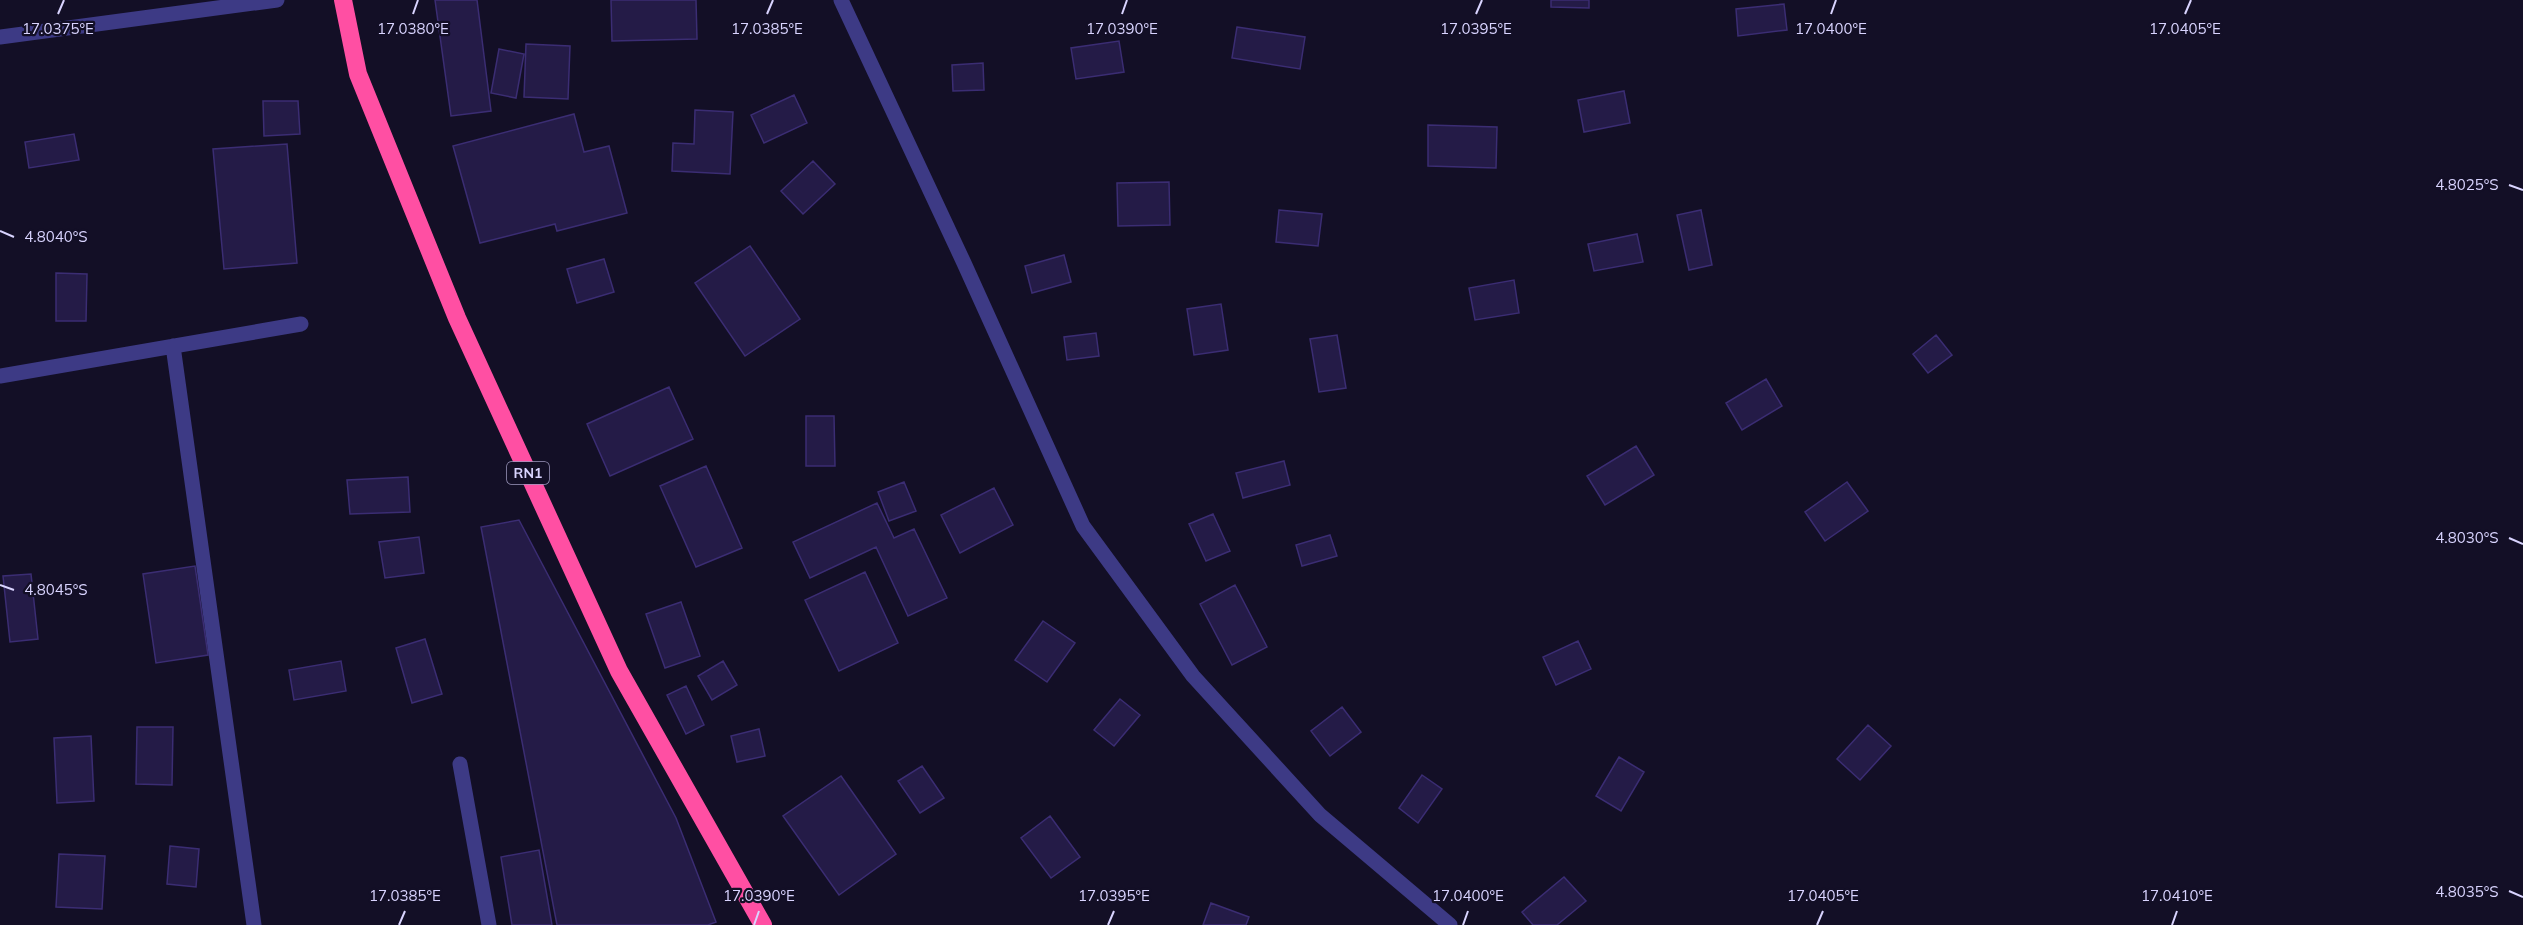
<svg xmlns="http://www.w3.org/2000/svg" width="2523" height="925" viewBox="0 0 2523 925" font-family="Mulish,sans-serif">
<style>
.building{fill:#241b47;stroke:#3b2d73;stroke-width:1.5}
.lines{fill:none;stroke-linecap:round;stroke-linejoin:round}
.street{stroke:#3d3a85;stroke-width:15}
.highway{stroke:#ff4fa3;stroke-width:18}
.ticks{fill:none;stroke:#d9d4ff;stroke-width:2}
.labels{text-anchor:middle;dominant-baseline:central;stroke-width:4.5;stroke-linejoin:round;paint-order:stroke}
.shield{fill:#130f26;stroke:#9e99be;stroke-width:1.5}
.shield-label{font-size:14px;font-weight:bold;fill:#d9d4ff}
.ticks-label{font-size:15px;text-anchor:middle;fill:#d9d4ff;stroke:#130f26;stroke-width:4.5;stroke-linejoin:round;paint-order:stroke}
</style>
<rect width="100%" height="100%" fill="#130f26"/>
<path class="building" d="M435 0H477L491 111 451 116Z
M611 0H696L697 39 612 41Z
M1551 0H1589V8L1551 7Z
M1784 4 1787 30 1738 36 1736 9Z
M1237 27 1305 37 1300 69 1232 58Z
M1119 41 1124 72 1076 79 1071 48Z
M526 44 570 46 568 99 524 97Z
M499 49 524 54 516 98 491 93Z
M983 63 984 90 953 91 952 65Z
M1624 91 1630 123 1584 132 1578 100Z
M794 95 807 123 764 143 751 115Z
M263 101H298L300 134 264 136Z
M695 110 733 112 730 174 672 171 673 143 694 144Z
M574 114 584 152 609 146 627 213 557 231 555 224 480 243 453 146Z
M1428 125 1497 127 1496 168 1428 166Z
M74 134 79 160 29 168 25 142Z
M287 144 297 263 224 269 213 149Z
M813 161 835 184 803 214 781 191Z
M1169 182 1170 225 1118 226 1117 183Z
M1279 210 1322 214 1318 246 1276 242Z
M1701 210 1712 265 1689 270 1677 215Z
M1637 234 1643 262 1594 271 1588 244Z
M750 246 800 319 745 356 695 283Z
M1064 255 1071 282 1032 293 1025 266Z
M604 259 614 292 577 303 567 269Z
M56 273 87 274 86 321H56Z
M1514 280 1519 313 1475 320 1469 288Z
M1221 304 1228 350 1194 355 1187 309Z
M1096 333 1099 356 1067 360 1064 337Z
M1337 335 1346 388 1319 392 1310 339Z
M1936 335 1952 355 1928 373 1913 354Z
M1766 379 1782 406 1742 430 1726 403Z
M669 387 693 439 610 476 587 424Z
M806 416H834L835 466H806Z
M1636 446 1654 475 1605 505 1587 476Z
M1284 461 1290 485 1243 498 1236 473Z
M706 466 742 548 696 567 660 486Z
M408 477 410 512 350 514 347 480Z
M904 482 916 511 889 521 878 492Z
M1847 482 1868 511 1825 541 1805 512Z
M994 488 1013 525 960 553 941 515Z
M877 503 894 538 914 529 947 598 908 616 876 547 810 578 793 542Z
M1213 514 1230 551 1206 561 1189 524Z
M519 520 676 818 716 922 708 925H557L481 527Z
M1330 535 1337 556 1302 566 1296 545Z
M419 537 424 573 385 578 379 542Z
M195 566 208 655 156 663 143 574Z
M865 572 898 643 839 671 805 600Z
M31 574 38 639 10 642 3 576Z
M1235 585 1267 647 1232 665 1200 604Z
M681 602 700 656 665 668 646 614Z
M1043 621 1075 643 1047 682 1015 660Z
M425 639 442 694 412 703 396 648Z
M1578 641 1591 669 1556 685 1543 657Z
M341 661 346 691 294 700 289 670Z
M723 661 737 685 712 700 698 676Z
M686 686 704 725 686 734 667 695Z
M1120 699 1140 715 1114 746 1094 730Z
M1342 707 1361 732 1330 756 1311 731Z
M1868 725 1891 746 1860 780 1837 759Z
M137 727H173L172 785 136 784Z
M759 729 765 756 737 762 731 736Z
M91 736 94 801 57 803 54 738Z
M1619 757 1644 772 1621 811 1596 796Z
M922 766 944 798 920 813 898 781Z
M1422 775 1442 789 1418 823 1399 808Z
M841 776 896 854 839 895 783 816Z
M1050 816 1080 857 1051 878 1021 838Z
M170 846 199 849 196 887 167 884Z
M539 850 552 925H512L501 857Z
M59 854 105 856 102 909 56 907Z
M1564 877 1586 901 1557 925H1533L1522 912Z
M1211 903 1249 917 1246 925H1203Z"/>
<g class="lines">
<path class="street" d="M841 0 964 263 1083 526 1193 676 1320 815 1450 925
M0 37 277 0
M173 346 254 925
M0 376 301 324
M460 764 489 925"/>
<path class="highway" d="M343 0 358 74 457 318 619 671 763 925"/>
</g>
<path class="ticks" d="M58 14 64 0M413 14 418 0M767 14 773 0M1122 14 1127 0M1476 14 1482 0M1831 14 1836 0M2185 14 2191 0M2509 185 2523 190M0 231 14 237M2509 538 2523 544M0 585 14 590M2509 891 2523 897M399 925 405 911M754 925 759 911M1108 925 1114 911M1463 925 1468 911M1817 925 1823 911M2172 925 2177 911"/>
<g class="labels">
<rect class="shield" x="507" y="462" width="42" height="22" rx="4.5"/>
<g class="shield-label">
<text x="528" y="473">RN1</text>
</g>
</g>
<g class="ticks-label">
<text x="413" y="34">17.0380°E</text>
<text x="767" y="34">17.0385°E</text>
<text x="1122" y="34">17.0390°E</text>
<text x="1476" y="34">17.0395°E</text>
<text x="2185" y="34">17.0405°E</text>
<text x="58" y="34">17.0375°E</text>
<text x="1831" y="34">17.0400°E</text>
<text x="2467" y="190">4.8025°S</text>
<text x="56" y="242">4.8040°S</text>
<text x="2467" y="543">4.8030°S</text>
<text x="56" y="595">4.8045°S</text>
<text x="2467" y="897">4.8035°S</text>
<text x="405" y="901">17.0385°E</text>
<text x="759" y="901">17.0390°E</text>
<text x="1114" y="901">17.0395°E</text>
<text x="1468" y="901">17.0400°E</text>
<text x="1823" y="901">17.0405°E</text>
<text x="2177" y="901">17.0410°E</text>
</g>
</svg>
